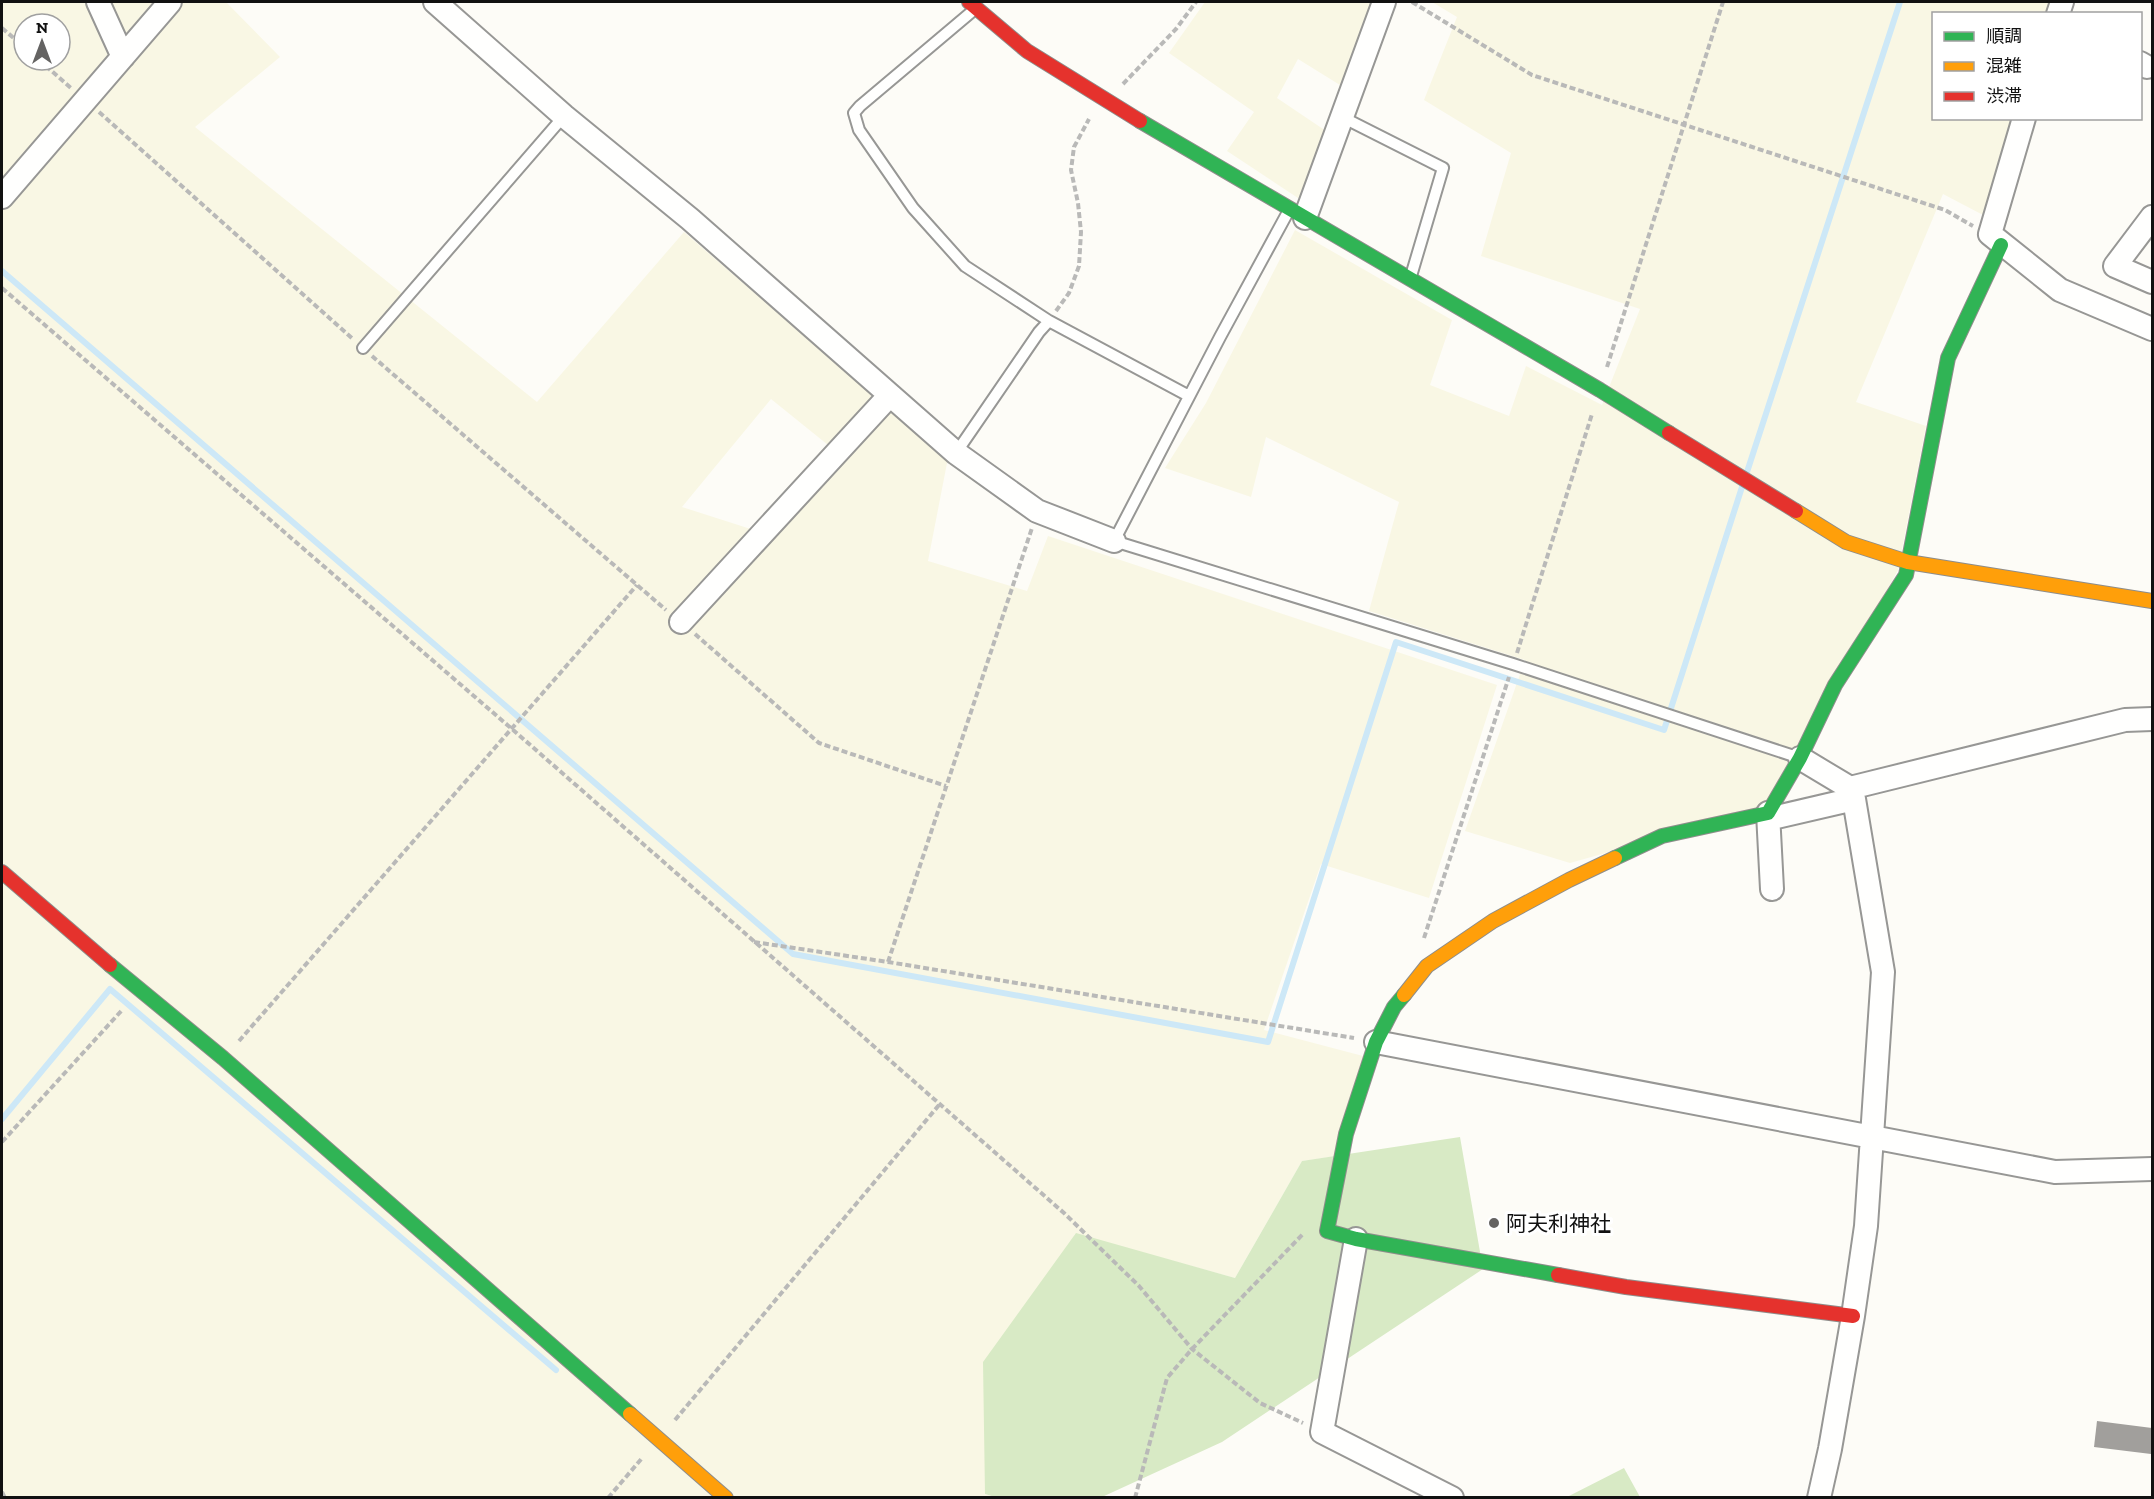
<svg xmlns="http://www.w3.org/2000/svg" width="2154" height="1499" viewBox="0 0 2154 1499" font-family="'Zilla Slab','Noto Sans JP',serif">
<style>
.farmland{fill:#f9f7e4;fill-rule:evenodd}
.forest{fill:#d8eac5}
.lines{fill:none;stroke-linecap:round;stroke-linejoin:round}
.stream{stroke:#cde8f7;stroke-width:6}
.building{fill:#a19f9c}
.lane-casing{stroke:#979795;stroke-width:14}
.street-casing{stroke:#979795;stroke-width:26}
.fast-casing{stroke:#8e8d8b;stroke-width:16}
.slow-casing{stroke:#8e8d8b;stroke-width:16}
.jam-casing{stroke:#8e8d8b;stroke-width:16}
.path{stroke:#b9b9b8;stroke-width:4;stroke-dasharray:6 3;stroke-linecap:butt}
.lane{stroke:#fffffe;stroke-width:10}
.street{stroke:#fffffe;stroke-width:22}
.fast{stroke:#30b455;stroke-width:14}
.slow{stroke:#ff9f0a;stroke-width:14}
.jam{stroke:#e5322d;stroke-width:14}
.poi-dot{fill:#646362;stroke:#fff;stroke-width:2}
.labels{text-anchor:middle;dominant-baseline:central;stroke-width:6;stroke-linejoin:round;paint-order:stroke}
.poi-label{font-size:21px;fill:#111;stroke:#fff;text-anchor:start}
</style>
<rect width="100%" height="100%" fill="#fdfcf7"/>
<path class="farmland" d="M2 2H226L280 57 195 127 537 402 684 232 875 397 833 449 771 399 682 507 773 536 889 404 948 458 928 561 1027 591 1048 536 1497 685 1429 898 1321 864 1264 1030 1363 1056 1338 1156 1302 1161 1235 1278 1075 1234 985 1494 995 1497 598 1498 596 1496 594 1498H2ZM24 24H60V60H24Z
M1205 2H1380L1348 90 1298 59 1277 98 1326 131 1304 202 1227 151 1254 112 1169 53Z
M1432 2H2050L2046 13 1934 14V118L2014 119 1983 215 1943 194 1856 402 1926 426 1898 570 1765 808 1570 863 1465 831 1525 660 1369 611 1399 502 1266 437 1251 497 1165 468 1206 403 1295 230 1452 320 1430 385 1509 416 1526 366 1602 405 1640 309 1481 256 1511 153 1424 100 1457 17Z"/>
<path class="forest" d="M1460 1137 1483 1269 1222 1442 1102 1497H995L985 1494 983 1362 1076 1233 1235 1278 1302 1161Z
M1624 1468 1640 1497H1567Z"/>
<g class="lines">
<path class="stream" d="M2 271 793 954 1268 1042 1396 642 1664 730 1742 487
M1747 472 1900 2
M2 1119 110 989 556 1370"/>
</g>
<path class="building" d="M2097 1421 2152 1428 2151 1454 2094 1447Z"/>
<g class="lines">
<g class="lane-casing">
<path id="lane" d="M1342 117 1443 168 1411 276
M1288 212 1220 337 1114 541 1513 664 1797 757
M1049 321 1189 396
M363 348 564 116
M956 453 1039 332 1049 321 965 266 913 208 859 130 854 113 860 106 975 9"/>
</g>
<g class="street-casing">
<path id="street" d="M98 2 123 57
M435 2 564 116 690 219 956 453 1037 511 1114 541
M2058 14 2062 2
M2140 63 2147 67
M2024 118 1990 234 2060 290 2152 329
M2 197 170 2
M2152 217 2115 266 2152 282
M1305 218 1384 2
M681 622 890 395
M1800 758 1850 788 1854 799 1883 972 1866 1226 1853 1316 1830 1449 1819 1498
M1850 788 2125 720 2152 719
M1768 813 1772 889
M1768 819 1854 799
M1376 1042 2055 1172 2152 1169
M1356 1239 1322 1432 1452 1498"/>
</g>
<g class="fast-casing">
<path id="fast" d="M1140 121 1600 390 1669 433
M1615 858 1662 836 1768 813 1800 758 1835 685 1906 575 1948 358 2001 245
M110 965 223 1058 630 1414
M1404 995 1394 1007 1376 1042 1346 1134 1327 1231 1356 1239 1558 1275"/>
</g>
<g class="slow-casing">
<path id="slow" d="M1796 511 1846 542 1908 562 2152 601
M1404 995 1427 966 1493 921 1569 880 1615 858
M630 1414 726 1498"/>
</g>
<g class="jam-casing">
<path id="jam" d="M969 2 1027 51 1140 121
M1669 433 1796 511
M2 872 110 965
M1558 1275 1626 1287 1853 1316"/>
</g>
<path class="path" d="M1412 2 1532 75 1945 210 1973 226
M2 28 24 47
M39 60 71 88
M1123 84 1176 29 1196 2
M99 112 353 339
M2 288 512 729 1064 1213 1139 1286 1192 1349 1260 1403 1303 1423
M1056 311 1069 293 1079 266 1081 232 1078 203 1071 170 1074 147 1089 119
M372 356 666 610
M1607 367 1723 2
M695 634 819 743 946 786
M1517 653 1592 414
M1424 938 1509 677
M754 942 888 962 1354 1038
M888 962 1032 528
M239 1041 637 585
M2 1142 123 1009
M675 1420 939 1105
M2 1492 5 1498
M608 1498 643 1457
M1135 1498 1167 1378 1192 1349 1303 1234"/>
<use href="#lane" class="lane"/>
<use href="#street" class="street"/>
<use href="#fast" class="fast"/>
<use href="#slow" class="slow"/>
<use href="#jam" class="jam"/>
</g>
<circle class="poi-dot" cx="1494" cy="1223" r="6"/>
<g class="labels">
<g class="poi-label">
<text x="1506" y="1223">阿夫利神社</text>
</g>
</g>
<rect width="2154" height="1499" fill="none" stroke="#111111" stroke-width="6"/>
<rect x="1932" y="12" width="210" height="108" fill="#ffffff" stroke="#a0a0a0" stroke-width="1.5"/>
<rect x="1944" y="32" width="30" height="9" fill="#30b455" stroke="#a0a0a0" stroke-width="1.5"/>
<text x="1986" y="42" font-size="18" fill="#111111">順調</text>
<rect x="1944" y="62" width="30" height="9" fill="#ff9f0a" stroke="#a0a0a0" stroke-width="1.5"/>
<text x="1986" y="72" font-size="18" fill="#111111">混雑</text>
<rect x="1944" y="92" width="30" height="9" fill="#e5322d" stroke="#a0a0a0" stroke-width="1.5"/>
<text x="1986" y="102" font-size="18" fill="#111111">渋滞</text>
<g transform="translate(42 42)"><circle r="28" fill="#ffffff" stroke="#a0a0a0" stroke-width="1.5"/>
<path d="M0-4.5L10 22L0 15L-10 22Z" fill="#646362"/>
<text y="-9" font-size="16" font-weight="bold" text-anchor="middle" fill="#111111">N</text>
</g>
</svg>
